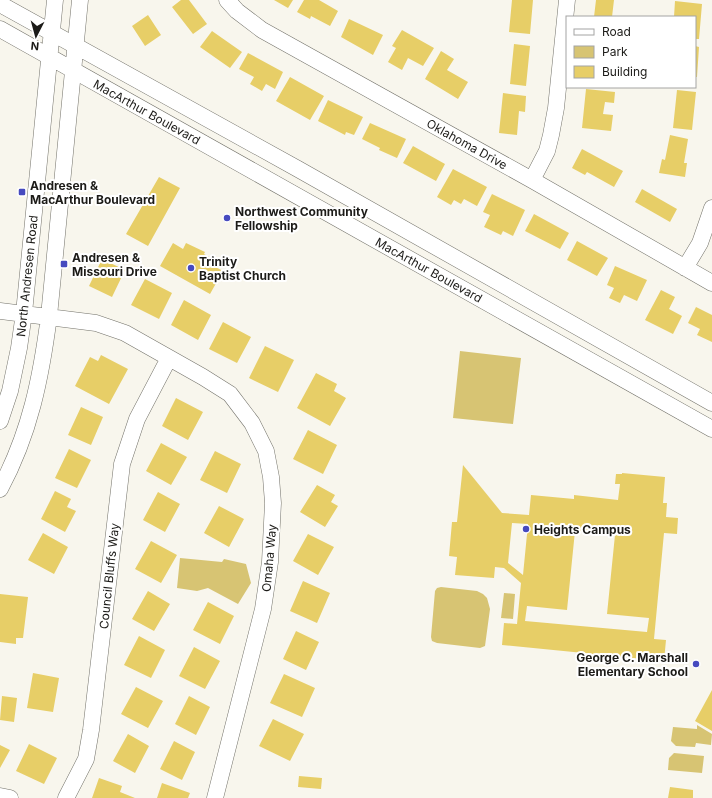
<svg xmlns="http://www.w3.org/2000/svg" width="712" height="798" viewBox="0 0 712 798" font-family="Inter,sans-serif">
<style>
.green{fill:#d7c473}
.building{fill:#e7ce67;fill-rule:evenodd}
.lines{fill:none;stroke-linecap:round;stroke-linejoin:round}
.minor-casing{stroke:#73726a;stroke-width:17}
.minor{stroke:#fff;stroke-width:16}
.poi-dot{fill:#464abf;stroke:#fff;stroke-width:1.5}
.labels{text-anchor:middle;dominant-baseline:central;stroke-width:4;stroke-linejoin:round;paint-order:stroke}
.street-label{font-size:12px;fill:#1c1b18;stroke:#fff}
.poi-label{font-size:12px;font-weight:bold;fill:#1c1b18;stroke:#fff;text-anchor:start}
</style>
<rect width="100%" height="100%" fill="#f8f6ed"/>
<path class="green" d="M460 351 521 358 513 424 453 418Z
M180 558 222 562 224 559 246 564 251 583 238 604 208 588 197 591 177 588Z
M441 587 477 591 483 594 487 598 490 609 485 646 480 648 437 643 432 641 431 637 435 591 437 588Z
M504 593 515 594 513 619 501 618Z
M697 725 712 734 711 745 696 743 695 747 676 746 671 741 673 727 697 729Z
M674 753 704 756 702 773 668 770 669 758Z"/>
<path class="building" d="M181 0H189L207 24 193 34 172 7Z
M274 0H293L288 8Z
M304 0H319L338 11 330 26 311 16 310 19 297 12Z
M512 0H533L530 34 509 32Z
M596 0H614L612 17H594Z
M675 1 702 4 699 39H695V17H674Z
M148 15 161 35 145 46 132 26Z
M349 19 383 35 373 55 341 37Z
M402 30 434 48 423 66 408 58 402 70 388 62 396 48 392 46Z
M212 31 242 52 230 68 200 47Z
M514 44 530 46 526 86 510 84Z
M695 46 699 47 697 77H695Z
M441 51 454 59 447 70 468 82 458 99 425 79Z
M248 53 283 72 275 89 266 84 262 91 250 84 254 77 239 69Z
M290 77 324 96 310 120 276 101Z
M586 89 615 92 614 103 605 102 603 114 613 115 611 131 582 128Z
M677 90 696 92 692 130 673 128Z
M503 93 526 96 525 112 519 111 517 135 499 133Z
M328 100 363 117 354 135 346 132 345 135 318 121Z
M370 123 406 139 397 158 379 150 380 148 362 139Z
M670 135 688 139 684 163H687L685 177 659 173 662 159 665 160Z
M413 146 445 164 436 181 403 163Z
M582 149 623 171 614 187 587 172 585 175 572 168Z
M453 169 487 187 477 206 464 199 461 204 454 200 451 205 437 197Z
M159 177 180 188 148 246 126 234Z
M642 189 677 209 670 222 635 202Z
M492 194 525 210 513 236 503 231 501 235 484 227 490 215 483 212Z
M534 214 569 233 560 249 525 231Z
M577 241 608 258 597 276 567 260Z
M173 243 183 249 186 243 205 252 204 254 211 258 208 263 223 271 210 294 160 266Z
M102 259 125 270 112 297 89 286Z
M615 266 647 280 637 301 624 295 620 303 609 298 614 288 607 285Z
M145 279 172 293 159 319 131 305Z
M661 290 675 297 669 309 682 316 673 334 645 320Z
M184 300 211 315 198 340 171 325Z
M696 307 712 315V342L697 335 700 329 688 323Z
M223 322 251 337 237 363 209 349Z
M265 346 294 360 278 392 249 378Z
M101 355 128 369 109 404 75 386 90 357 98 361Z
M316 373 337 384 334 391 346 398 330 426 297 408Z
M176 398 203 412 188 440 162 426Z
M81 407 103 417 91 445 68 435Z
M308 430 337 445 323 474 293 459Z
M161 443 187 457 171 485 146 471Z
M69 449 91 460 77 488 55 478Z
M215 451 241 464 227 493 200 480Z
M463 465 502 513 529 515 531 495 574 499V495L618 500 620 484H615L616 474H622V473L665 477 663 503H667L666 517 678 518 677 534 664 533 654 639 666 640 664 661 502 645 504 623 517 624 521 583 504 568 495 567 494 578 455 575 457 557 449 556 452 522H457ZM512 523 528 524 523 575 508 563ZM575 531 615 535 607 614 649 618 647 632 525 621 527 606 567 610Z
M317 485 335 495 331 502 338 506 325 527 300 512Z
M55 491 71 499 67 507 76 511 65 532 41 519Z
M158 492 180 504 165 532 143 520Z
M219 506 244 519 229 547 204 533Z
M43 533 68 547 54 574 28 560Z
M308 534 334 547 318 575 293 561Z
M151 541 177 555 161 583 135 569Z
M303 581 330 593 317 623 290 611Z
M148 591 170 604 154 631 132 619Z
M0 594 28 597 23 638H16V644L0 642Z
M208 602 234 616 220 644 193 630Z
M296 631 319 642 306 670 283 659Z
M139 636 165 650 151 678 124 665Z
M194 647 220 661 205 689 179 676Z
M33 673 59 678 53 712 27 708Z
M284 674 315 688 302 717 270 703Z
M136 687 163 701 148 728 121 714Z
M712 690V731L695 721Z
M2 696 17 698 14 722 0 720Z
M189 696 210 707 196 735 175 724Z
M273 719 304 734 290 761 259 746Z
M128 734 149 746 135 773 113 761Z
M174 741 195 752 182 780 160 769Z
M29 744 57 758 44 784 16 771Z
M0 745 10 750 0 768Z
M299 776 322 778 321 789 298 787Z
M99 778 122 786 120 792 135 798H92Z
M162 783 190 793 188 798H157Z
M670 787 693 790V798H668Z"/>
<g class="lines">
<g class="minor-casing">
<path id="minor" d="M227 0 237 11 262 30 532 180 712 283
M0 4 298 169 712 403
M0 29 712 429
M532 180 547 151 551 135 556 108 567 0
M685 268 700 243 712 208
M0 311 96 323 125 333 203 377 230 394 252 423 266 451 271 477 273 503 270 562 263 609 215 798
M0 421 10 391 19 348 24 313 55 0
M0 489C30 433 41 378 49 316L80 0
M0 796 10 798
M66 798 86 759 91 730 122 464 137 419 169 358"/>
</g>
<use href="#minor" class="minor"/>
</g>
<g class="poi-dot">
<rect x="18" y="188" width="8" height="8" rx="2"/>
<circle cx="227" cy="218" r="4"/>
<rect x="60" y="260" width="8" height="8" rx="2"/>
<circle cx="191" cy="268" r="4"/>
<circle cx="526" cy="529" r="4"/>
<circle cx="696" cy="664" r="4"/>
</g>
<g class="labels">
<g class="street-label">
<text transform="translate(147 112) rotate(29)">MacArthur Boulevard</text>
<text transform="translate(467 144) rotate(29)">Oklahoma Drive</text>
<text transform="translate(429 270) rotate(29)">MacArthur Boulevard</text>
<text transform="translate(27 276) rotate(-84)">North Andresen Road</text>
<text transform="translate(269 558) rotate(-85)">Omaha Way</text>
<text transform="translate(109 576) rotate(-84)">Council Bluffs Way</text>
</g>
<g class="poi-label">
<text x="30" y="185">Andresen &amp;<tspan x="30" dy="14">MacArthur Boulevard</tspan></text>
<text x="235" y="211">Northwest Community<tspan x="235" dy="14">Fellowship</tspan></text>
<text x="72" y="257">Andresen &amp;<tspan x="72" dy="14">Missouri Drive</tspan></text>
<text x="199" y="261">Trinity<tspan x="199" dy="14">Baptist Church</tspan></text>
<text x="534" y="529">Heights Campus</text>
<text x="688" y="657" text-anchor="end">George C. Marshall<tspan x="688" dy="14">Elementary School</tspan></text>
</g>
</g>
<rect x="566" y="16" width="130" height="72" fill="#ffffff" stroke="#a4a4a3"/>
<rect x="574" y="29" width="20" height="6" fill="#ffffff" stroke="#a4a4a3"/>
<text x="602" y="36" font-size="12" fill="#1c1b18">Road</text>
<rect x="574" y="46" width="20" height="12" fill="#d7c473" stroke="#a4a4a3"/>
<text x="602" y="56" font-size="12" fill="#1c1b18">Park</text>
<rect x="574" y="66" width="20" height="12" fill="#e7ce67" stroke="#a4a4a3"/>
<text x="602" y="76" font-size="12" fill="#1c1b18">Building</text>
<g transform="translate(36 36) rotate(186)" stroke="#ffffff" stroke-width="3" paint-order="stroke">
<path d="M0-3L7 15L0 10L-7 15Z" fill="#1c1b18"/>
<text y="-6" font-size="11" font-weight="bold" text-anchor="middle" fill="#1c1b18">N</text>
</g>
</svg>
